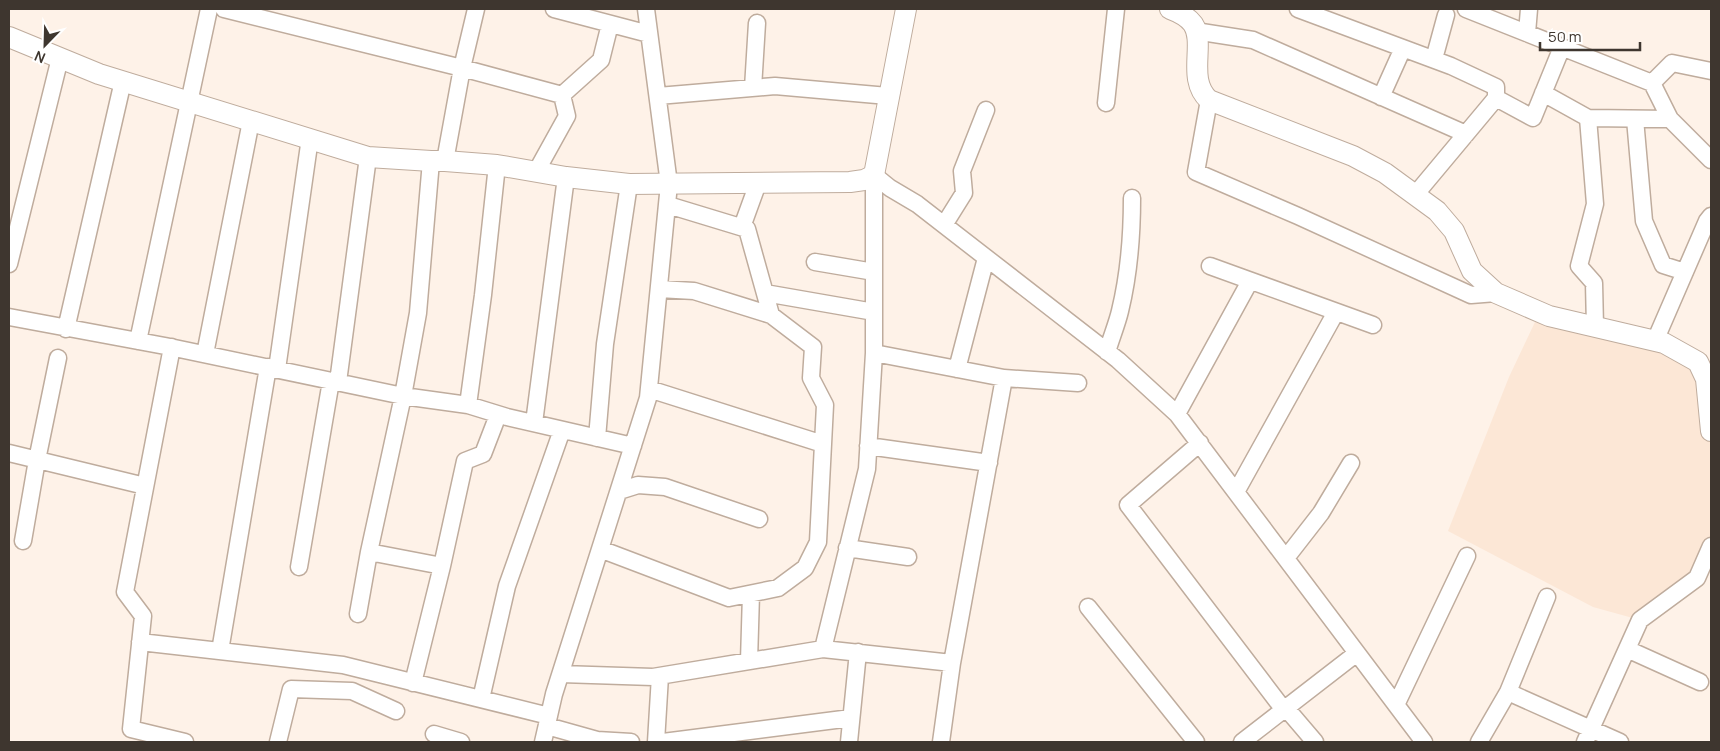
<svg xmlns="http://www.w3.org/2000/svg" width="1720" height="751" viewBox="0 0 1720 751" font-family="Manrope,sans-serif">
<style>
.built{fill:#fce7d6}
.lines{fill:none;stroke-linecap:round;stroke-linejoin:round}
.minor-casing{stroke:#bfac9d;stroke-width:19}
.tertiary-casing{stroke:#bfac9d;stroke-width:22}
.minor{stroke:#fff;stroke-width:16}
.tertiary{stroke:#fff;stroke-width:20}
</style>
<rect width="100%" height="100%" fill="#fef2e8"/>
<path class="built" d="M1535 322 1645 338 1698 362 1711 431V543L1697 578 1640 620 1593 607 1448 531 1509 377Z"/>
<g class="lines">
<g class="minor-casing">
<path id="minor" d="M224 9 462 68 476 9
M554 9 649 34
M1298 9 1451 66 1496 87V98L1415 195
M1466 9 1652 83 1672 63 1711 71
M1195 31 1253 40 1466 134
M1527 33 1529 9
M1434 59 1446 15
M1652 83 1670 119 1711 160
M753 88 757 23
M1543 93 1588 118 1670 119
M658 96 775 86 888 96
M1381 97 1403 48
M1496 98 1533 118 1562 47
M1209 100 1196 172 1298 216 1471 295 1496 293
M1106 103 1116 9
M1588 118 1595 204 1579 266 1594 283 1595 327
M1635 119 1644 221 1663 265 1685 272
M445 161 462 68 562 95
M536 172 567 116 562 95 601 60 610 24
M874 175 890 188 917 204 1118 360 1177 414 1424 742
M944 225 964 193 962 171 986 110
M742 227 758 183
M815 262 874 272
M9 264 60 58
M1210 266 1373 325
M659 289 694 291 771 315
M765 293 874 312
M9 317 165 346 403 396 468 405 507 417 633 446
M66 329 123 81
M138 341 209 9
M1655 341 1707 221 1711 216
M172 347 125 592 143 616 131 729 185 742
M1107 352C1111 338 1117 324 1120 311 1129 274 1132 235 1132 198
M874 353 1004 378 952 663 941 742
M205 354 251 121
M277 369 310 138
M957 369 986 258
M1004 378 1078 383
M338 382 368 157
M649 389 823 444 825 405 811 378 813 347 771 315 747 229 668 205
M468 405 483 295 497 165
M1177 414 1250 281
M534 423 566 177
M597 438 605 344 629 184
M1200 443 1128 505 1284 710
M868 446 989 463
M9 453 145 486
M619 491 638 485 665 487 759 519
M1236 492 1336 312
M23 541 37 460 58 358
M847 548 908 557
M600 549 729 598 778 588 805 568 818 542 823 444
M1286 558 1321 513 1351 463
M442 566 465 461 483 454 498 415
M299 567 331 381
M1088 607 1196 742
M358 614 369 552
M140 642 343 665 549 716
M823 649 952 663
M1627 649 1700 682
M220 651 268 367
M749 661 751 594
M561 674 653 677 823 649 867 469 874 353V175
M413 683 442 566 369 552 403 396 418 313 431 161
M1508 692 1620 742
M481 699 507 586 562 430
M1396 705 1467 556
M1286 708 1315 742
M547 726 597 740 631 742
M434 734 461 742
M278 742 291 689 352 691 396 711
M543 742 554 694 648 398 669 184 646 9
M656 742 660 676
M663 742 851 718
M849 742 858 652
M1242 742 1357 653
M1479 742 1508 692 1547 597
M1585 742 1640 620 1697 578 1711 546"/>
</g>
<g class="tertiary-casing">
<path id="tertiary" d="M1170 9C1178 12 1187 16 1193 24 1206 44 1186 79 1209 100L1353 156 1385 173 1437 211 1454 231 1472 271 1496 293 1549 316 1664 343 1698 362 1706 379 1711 431
M9 37 99 74 368 157 431 161H445L497 165 566 177 629 184 850 182 864 180 874 175 906 9"/>
</g>
<use href="#minor" class="minor"/>
<use href="#tertiary" class="tertiary"/>
</g>
<rect width="1720" height="751" fill="none" stroke="#3e362f" stroke-width="20"/>
<g transform="translate(45 45) rotate(203)" stroke="#ffffff" stroke-width="4" paint-order="stroke">
<path d="M0-4L9 19L0 12L-9 19Z" fill="#3e362f"/>
<text y="-8" font-size="14" font-weight="bold" text-anchor="middle" fill="#3e362f">N</text>
</g>
<path d="M1540 42v8h100v-8" fill="none" stroke="#3e362f" stroke-width="2.5"/>
<text x="1548" y="42" font-size="15" fill="#3e362f" stroke="#ffffff" stroke-width="4" paint-order="stroke">50 m</text>
</svg>
